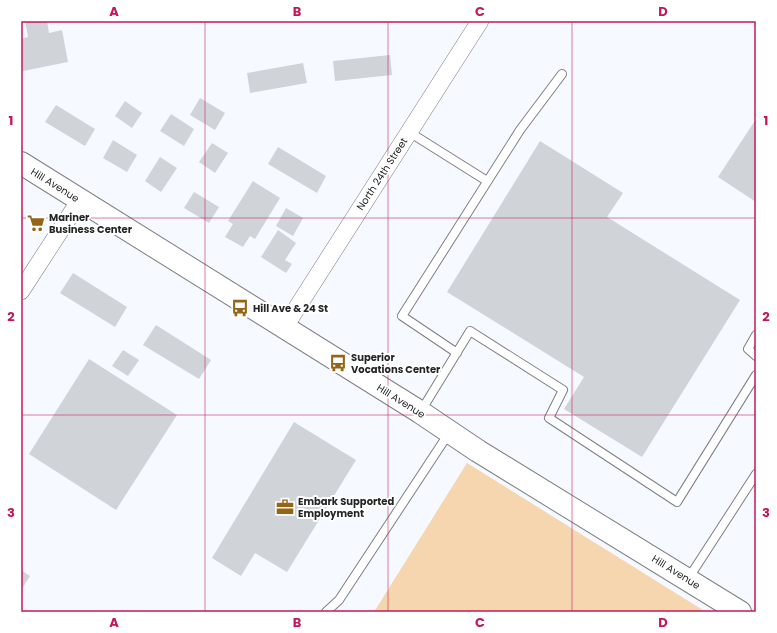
<svg xmlns="http://www.w3.org/2000/svg" width="777" height="633" viewBox="0 0 777 633" font-family="Poppins,sans-serif">
<style>
.green{fill:#f6d6af}
.building{fill:#d0d3d8}
.lines{fill:none;stroke-linecap:round;stroke-linejoin:round}
.lane-casing{stroke:#7c8084;stroke-width:10}
.street-casing{stroke:#7c8084;stroke-width:18}
.secondary-casing{stroke:#7c8084;stroke-width:24}
.lane{stroke:#fff;stroke-width:8}
.street{stroke:#fff;stroke-width:17}
.secondary{stroke:#fff;stroke-width:22}
.grid{fill:none;stroke:#c2185b;stroke-width:1;stroke-opacity:0.55}
.labels{text-anchor:middle;dominant-baseline:central;stroke-width:4;stroke-linejoin:round;paint-order:stroke}
.street-label{font-size:10px;fill:#232527;stroke:#fff}
.poi-label{font-size:10px;font-weight:bold;fill:#232527;stroke:#fff;text-anchor:start}
.neatline{fill:none;stroke:#c2185b;stroke-width:1.5}
.grid-label{font-size:13px;text-anchor:middle;font-weight:bold;fill:#c2185b}
</style>
<rect width="100%" height="100%" fill="#f6f9ff"/>
<path class="green" d="M467 463 706 612H374Z"/>
<path class="building" d="M25 21H47L49 33 62 30 68 62 23 71 21 62V39L28 37Z
M390 55 392 75 335 81 333 61Z
M303 63 307 83 250 93 247 73Z
M200 98 225 113 215 130 190 115Z
M125 101 142 113 132 128 115 116Z
M56 105 95 129 85 146 45 122Z
M171 114 194 129 184 146 160 131Z
M756 119V202L718 177Z
M113 140 137 155 127 172 103 158Z
M540 141 623 193 607 217 740 300 642 457 564 409 584 377 447 292Z
M212 143 228 153 215 173 199 162Z
M278 147 326 176 317 193 268 164Z
M160 157 177 168 161 192 145 181Z
M253 181 280 198 255 239 250 236 243 247 225 237 233 224 228 221Z
M194 192 219 207 209 223 184 208Z
M286 208 303 218 293 236 276 226Z
M278 230 296 243 285 260 292 264 286 273 261 257Z
M73 273 127 307 115 327 60 293Z
M156 325 211 360 199 379 143 345Z
M123 350 139 360 128 376 112 366Z
M89 359 177 415 116 510 29 454Z
M294 422 356 460 287 572 255 553 241 576 212 558Z
M21 570 30 576 21 590Z"/>
<g class="lines">
<g class="lane-casing">
<path id="lane" d="M409 132 487 181
M756 335 748 349 756 356
M457 353 402 316 520 130 562 74
M421 411 470 331 563 390 549 418 677 502 756 375
M688 579 756 474
M326 612 339 600 449 433"/>
</g>
<g class="street-casing">
<path id="street" d="M21 291 80 200
M284 328 480 21"/>
</g>
<g class="secondary-casing">
<path id="secondary" d="M21 163 420 412 478 451 740 612"/>
</g>
<use href="#lane" class="lane"/>
<use href="#street" class="street"/>
<use href="#secondary" class="secondary"/>
</g>
<path class="grid" d="M205 21V612M388 21V612M572 21V612M21 218H756M21 415H756"/>
<defs>
<g id="supermarket-bare" transform="scale(1.38)"><path d="M-6-5.5h2.5l.6 2H6L4.5 2H-2.5L-4.4-4H-6ZM-1.5 3.2a1.3 1.3 0 1 0 .1 0ZM3 3.2a1.3 1.3 0 1 0 .1 0Z" fill="#956415" stroke="#fff" stroke-width="2.5" paint-order="stroke"/></g>
<g id="bus-bare" transform="scale(1.38)"><path d="M-5-6H5V4H4V6H2V4H-2V6H-4V4H-5ZM-3.5-4V0h7V-4ZM-3.5 1.2v1.5H-2V1.2ZM2 1.2v1.5H3.5V1.2Z" fill="#956415" stroke="#fff" stroke-width="2.5" paint-order="stroke"/></g>
<g id="office-bare" transform="scale(1.38)"><path d="M-6-3h4V-5.5h4V-3h4V5H-6ZM-1-4.5V-3h2v-1.5ZM-6 0V1H6V0Z" fill="#956415" stroke="#fff" stroke-width="2.5" paint-order="stroke"/></g>
</defs>
<g fill-rule="evenodd">
<use href="#supermarket-bare" x="36" y="223"/>
<use href="#bus-bare" x="240" y="308"/>
<use href="#bus-bare" x="338" y="363"/>
<use href="#office-bare" x="285" y="507"/>
</g>
<g class="labels">
<g class="street-label">
<text transform="translate(382 174) rotate(-57)">North 24th Street</text>
<text transform="translate(55 185) rotate(32)">Hill Avenue</text>
<text transform="translate(401 401) rotate(32)">Hill Avenue</text>
<text transform="translate(676 572) rotate(32)">Hill Avenue</text>
</g>
<g class="poi-label">
<text x="49" y="217">Mariner<tspan x="49" dy="12">Business Center</tspan></text>
<text x="253" y="308">Hill Ave &amp; 24 St</text>
<text x="351" y="357">Superior<tspan x="351" dy="12">Vocations Center</tspan></text>
<text x="298" y="501">Embark Supported<tspan x="298" dy="12">Employment</tspan></text>
</g>
</g>
<rect width="777" height="633" fill="none" stroke="#ffffff" stroke-width="44"/>
<rect x="22" y="22" width="733" height="589" class="neatline"/>
<g class="grid-label">
<text x="114" y="16">A</text>
<text x="297" y="16">B</text>
<text x="480" y="16">C</text>
<text x="663" y="16">D</text>
<text x="11" y="125">1</text>
<text x="766" y="125">1</text>
<text x="11" y="321">2</text>
<text x="766" y="321">2</text>
<text x="11" y="517">3</text>
<text x="766" y="517">3</text>
<text x="114" y="627">A</text>
<text x="297" y="627">B</text>
<text x="480" y="627">C</text>
<text x="663" y="627">D</text>
</g>
</svg>
